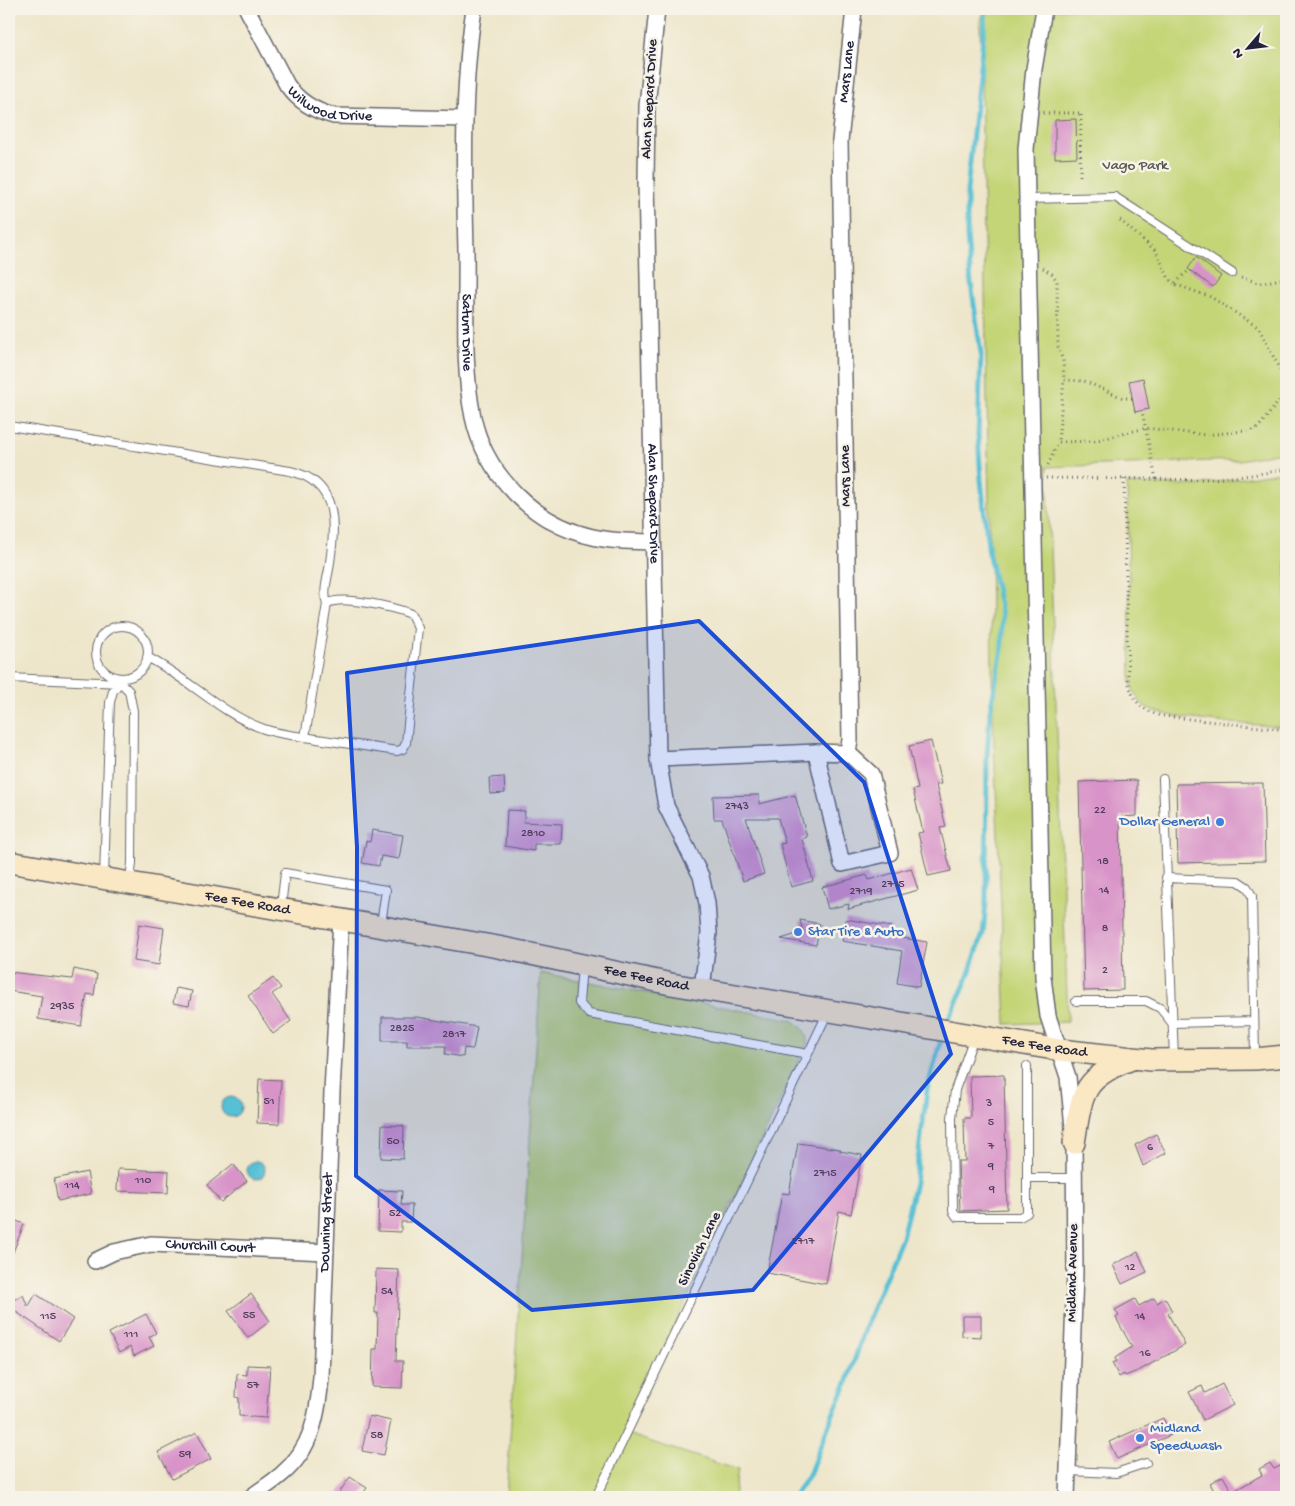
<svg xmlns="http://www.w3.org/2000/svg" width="1295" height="1506" viewBox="0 0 1295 1506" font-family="'Gochi Hand',sans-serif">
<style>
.green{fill:#c4d577;stroke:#737c59}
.water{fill:#57c0d4;stroke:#3c7188}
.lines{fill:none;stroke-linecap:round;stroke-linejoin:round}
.stream{stroke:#57c0d4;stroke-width:5}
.building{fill:#d893c8}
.lane-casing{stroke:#69676d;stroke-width:10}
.street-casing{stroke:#69676d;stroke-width:18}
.secondary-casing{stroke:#69676d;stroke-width:24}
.path{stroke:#69676d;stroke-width:3;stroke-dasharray:1 4;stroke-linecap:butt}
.lane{stroke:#fff;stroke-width:8}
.street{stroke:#fff;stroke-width:15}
.secondary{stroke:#fae7c3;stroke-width:21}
.marked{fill:#1d4ed8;fill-opacity:0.2;stroke:#1d4ed8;stroke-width:4;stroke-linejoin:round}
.shop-dot{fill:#3f7fe0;stroke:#f7f3e8;stroke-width:2}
.labels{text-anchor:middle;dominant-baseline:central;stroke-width:5;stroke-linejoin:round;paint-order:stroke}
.number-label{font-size:12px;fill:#503e5e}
.street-label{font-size:15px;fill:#22223b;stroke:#f7f3e8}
.park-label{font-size:15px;fill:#53584d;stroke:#f7f3e8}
.shop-label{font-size:15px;fill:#366cbe;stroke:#f7f3e8;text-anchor:start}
</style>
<rect width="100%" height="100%" fill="#f7f3e8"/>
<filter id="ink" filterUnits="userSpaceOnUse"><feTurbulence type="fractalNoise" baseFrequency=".02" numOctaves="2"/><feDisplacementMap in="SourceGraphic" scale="10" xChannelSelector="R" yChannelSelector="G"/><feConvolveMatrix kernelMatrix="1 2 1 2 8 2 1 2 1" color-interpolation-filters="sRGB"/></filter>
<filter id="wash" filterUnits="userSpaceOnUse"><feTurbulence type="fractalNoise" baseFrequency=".0096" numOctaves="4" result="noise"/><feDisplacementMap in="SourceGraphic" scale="20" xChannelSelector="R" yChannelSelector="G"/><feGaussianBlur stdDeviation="1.12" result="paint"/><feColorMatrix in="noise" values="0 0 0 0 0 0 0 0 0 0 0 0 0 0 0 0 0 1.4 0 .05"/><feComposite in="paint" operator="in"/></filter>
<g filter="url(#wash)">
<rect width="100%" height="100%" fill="#eee6ca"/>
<path class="green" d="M985 9H1286V451L1240 460 1047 467 1068 1022 1006 1024 993 719 980 22Z
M1286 471V727C1252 724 1176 722 1148 708 1139 704 1134 693 1131 683L1127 484 1198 485Z
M541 973 792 1020C801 1025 807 1032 807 1043L624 1433 738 1470 734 1497H506Z"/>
<path class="water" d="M221 1107a10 10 0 1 1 20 0a10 10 0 1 1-20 0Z
M247 1170a9 9 0 1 1 18 0a9 9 0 1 1-18 0Z"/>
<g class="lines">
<path class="stream" d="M946 1025 966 982 983 934 986 903 987 756 990 712 1002 649V615L989 555 981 480 978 435 981 354 971 283 967 236V191L986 9
M793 1497 809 1475 833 1414 848 1380 866 1325 902 1237 915 1183 927 1090 942 1036"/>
</g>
<g id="blocks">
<path class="building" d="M1076 119 1077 157 1055 158V120Z
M1196 257 1221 276 1213 287 1188 269Z
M1143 378 1149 409 1135 412 1129 381Z
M931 741 941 784 936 785 946 827 940 828 951 871 928 876 918 833 923 832 913 790 918 789 909 746Z
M504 777 505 793 490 794 489 778Z
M1137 780V816L1120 817 1123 990 1084 991 1079 782Z
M1263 783 1265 861 1178 863 1176 784Z
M759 795V804L795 795 807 837 802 839 813 881 791 887 780 844 785 843 778 818H746L764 874 743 881 722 819H714L713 796Z
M507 810 525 811 524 822 562 824 561 844H534V851L505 846Z
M372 830 403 835 399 859 381 856 379 866 362 863 366 841 370 842Z
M911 868 918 890 848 909 849 904 828 909 822 887 867 875 869 880Z
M846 919 891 927 890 936 927 942 919 987 897 983 902 951 842 941Z
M800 920 820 924 816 945 781 939 803 932Z
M139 924 164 928 159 965 134 961Z
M74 969 97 974 94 995 87 994 81 1026 38 1019 42 996 9 991V972L72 979Z
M273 978 281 988 272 994 291 1021 273 1034 248 996Z
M176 988 192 991 189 1006 173 1003Z
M382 1017H417L477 1027 473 1049 464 1048 463 1057 445 1054 446 1046H407V1041H382Z
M1004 1075 1007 1209 960 1211 958 1161H965L964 1118H971L970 1076Z
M259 1079 281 1080 279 1124 257 1123Z
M382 1125 404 1126 403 1159 381 1158Z
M1156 1134 1166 1153 1143 1166 1135 1145Z
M798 1143 840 1149V1151L862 1155 851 1214 839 1211 826 1284 767 1273 782 1193 789 1194Z
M233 1164 247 1181 221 1202 207 1185Z
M118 1169 169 1171 168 1193 117 1191Z
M87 1172 91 1194 58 1201 54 1179Z
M379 1190 402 1191 401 1205H412L411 1222H401V1232L378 1231Z
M9 1218 24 1224 10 1260H9Z
M1138 1252 1147 1272 1122 1284 1113 1265Z
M376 1269 399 1270 396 1361H403L402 1388 372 1387 373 1349H377L378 1313H375Z
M36 1294 73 1319 59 1341 9 1307V1302L23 1295 28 1307Z
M251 1294 270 1321 248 1338 228 1311Z
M1154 1298 1157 1303 1165 1298 1172 1311 1168 1314 1185 1345 1140 1370 1125 1376 1124 1374 1119 1377 1112 1363 1116 1361 1115 1358 1132 1347 1116 1318 1119 1316 1115 1310 1135 1299 1139 1306Z
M146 1314 156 1333 149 1337 154 1346 134 1356 130 1347 119 1353 109 1333Z
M962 1316H981V1337L962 1336Z
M247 1365 270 1366 266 1418 239 1416V1398L236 1397 237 1374 247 1375Z
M1222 1384 1233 1405 1203 1420 1189 1392 1202 1386 1205 1393Z
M369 1416 391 1421 384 1455 362 1451Z
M1163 1418 1171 1435 1117 1459 1109 1442Z
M197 1432 211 1459 172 1479 158 1452Z
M1270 1463 1274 1469 1286 1463V1497H1217L1210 1483 1223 1476 1232 1492 1262 1475 1259 1469Z
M350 1477 367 1488 360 1497H336Z"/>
</g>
</g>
<g filter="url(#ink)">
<use href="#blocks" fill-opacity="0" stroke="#69676d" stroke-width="1"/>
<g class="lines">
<g class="lane-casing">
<path id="lane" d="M1027 199 1115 197 1232 273
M9 426 290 471C341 482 335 529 329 569 327 580 323 593 327 604
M96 652a26 26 0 1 1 52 0a26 26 0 1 1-52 0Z
M147 657C188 678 221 714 264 729 281 735 300 736 317 739 344 743 370 747 397 751L403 749 406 743 418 628 411 614C396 608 340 594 327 604L305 737
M9 678 121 683 129 691 133 711 132 863 130 880
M1163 779 1174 1058
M104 876 110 702 113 691 121 681
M1166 878 1238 881 1247 887 1252 896 1255 1057
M281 907 285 873 386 890 381 924
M582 966 579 1003 589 1014 808 1054
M1076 1001H1146L1160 1008 1172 1023 1254 1021
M974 1037 955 1090 952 1118 953 1211 957 1217H1020L1027 1213V1066
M1027 1178H1074
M1068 1471 1116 1473 1146 1463
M596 1497 828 1012"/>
</g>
<g class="street-casing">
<g id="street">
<path id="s1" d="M247 9 287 85C299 102 314 111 334 116L465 119"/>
<path id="s2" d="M474 9C462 89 464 170 466 251 467 304 462 365 473 417 485 475 536 525 593 537 612 542 633 541 653 542"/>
<path id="s3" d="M657 9 647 106 646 181 658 759 666 806 701 876 707 903 709 933 702 988"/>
<path d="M1044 9 1034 69 1026 149 1043 977 1048 1016 1068 1077 1074 1137 1075 1273 1067 1497"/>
<path d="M816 752 842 864 890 853 871 774 848 753"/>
<path id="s4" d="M658 759 816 752 848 753 850 740 840 141 854 9"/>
<path id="s5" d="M95 1261 114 1252 151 1244 326 1252"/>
<path id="s6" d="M251 1497C261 1489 272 1483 282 1474 312 1449 318 1414 321 1377L332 1092 341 919"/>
</g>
</g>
<g class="secondary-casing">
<g id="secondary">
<path id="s7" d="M9 862 498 947 671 984 1060 1050 1151 1060 1255 1059 1286 1056"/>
<path d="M1074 1143C1082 1094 1081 1078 1132 1059"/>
</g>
</g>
<path class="path" d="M1043 113H1081L1080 178
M1120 220 1156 251 1169 279 1174 284
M1043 268 1052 274 1057 281 1058 348 1063 360 1064 380
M1187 272 1174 284 1211 297 1259 328 1286 382
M1241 278 1262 283 1286 278
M1132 398H1123L1084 381 1064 380 1058 442 1094 441 1146 428 1206 435 1254 430 1258 428 1286 392
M1048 465 1058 442
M1046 478 1156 479 1142 411
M1124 479 1128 678C1131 700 1142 712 1163 716L1286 730
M1156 479C1200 481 1243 478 1286 469"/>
<use href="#lane" class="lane"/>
<use href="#street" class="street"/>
<use href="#secondary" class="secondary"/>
</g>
</g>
<path class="marked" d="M699 621 864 782 951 1054 753 1290 532 1310 356 1176 357 847 347 673Z"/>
<g class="shop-dot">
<circle cx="1220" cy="822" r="5"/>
<circle cx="798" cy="932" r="5"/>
<circle cx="1140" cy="1438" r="5"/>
</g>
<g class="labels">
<g class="number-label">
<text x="737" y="807">2743</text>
<text x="1100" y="811">22</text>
<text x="533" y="834">2810</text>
<text x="1103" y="862">18</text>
<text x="893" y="885">2715</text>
<text x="1104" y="891">14</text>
<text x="861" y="892">2719</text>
<text x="1105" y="929">8</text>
<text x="1105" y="971">2</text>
<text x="62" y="1007">2935</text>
<text x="402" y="1029">2825</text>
<text x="454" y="1035">2817</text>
<text x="269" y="1102">51</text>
<text x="989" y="1104">3</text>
<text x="991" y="1123">5</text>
<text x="393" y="1142">50</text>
<text x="991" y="1147">7</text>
<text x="1150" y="1148">6</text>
<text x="991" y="1167">9</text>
<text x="825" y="1174">2715</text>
<text x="143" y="1181">110</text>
<text x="72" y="1186">114</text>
<text x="992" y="1190">9</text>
<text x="395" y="1214">52</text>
<text x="803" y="1242">2717</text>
<text x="1130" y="1268">12</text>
<text x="387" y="1292">54</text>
<text x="249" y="1316">55</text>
<text x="48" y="1317">115</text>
<text x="1140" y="1317">14</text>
<text x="131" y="1335">111</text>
<text x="1145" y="1354">16</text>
<text x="253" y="1386">57</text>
<text x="377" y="1436">58</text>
<text x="185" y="1455">59</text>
</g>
<g class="street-label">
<text stroke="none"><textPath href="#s4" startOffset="872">Mars Lane</textPath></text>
<text transform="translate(650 99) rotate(-87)">Alan Shepard Drive</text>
<text stroke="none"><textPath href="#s1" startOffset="136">Wilwood Drive</textPath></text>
<text stroke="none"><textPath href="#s2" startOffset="324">Saturn Drive</textPath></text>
<text transform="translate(846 476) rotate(-91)">Mars Lane</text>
<text stroke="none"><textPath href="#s3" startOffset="495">Alan Shepard Drive</textPath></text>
<text stroke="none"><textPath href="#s7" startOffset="242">Fee Fee Road</textPath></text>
<text stroke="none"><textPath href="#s7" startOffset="648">Fee Fee Road</textPath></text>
<text stroke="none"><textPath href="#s7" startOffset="1052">Fee Fee Road</textPath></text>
<text stroke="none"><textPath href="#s6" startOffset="301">Downing Street</textPath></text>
<text stroke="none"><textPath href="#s5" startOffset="118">Churchill Court</textPath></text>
<text transform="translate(700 1249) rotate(-64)">Sinovich Lane</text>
<text transform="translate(1073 1273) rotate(-89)">Midland Avenue</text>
</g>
<g class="park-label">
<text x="1135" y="166">Vago Park</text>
</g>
<g class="shop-label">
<text x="1210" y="822" text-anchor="end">Dollar General</text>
<text x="808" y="932">Star Tire &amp; Auto</text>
<text x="1150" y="1429">Midland<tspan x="1150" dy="17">Speedwash</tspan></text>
</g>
</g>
<rect width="1295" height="1506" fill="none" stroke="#f7f3e8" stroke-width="30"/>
<g transform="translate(1248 48) rotate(242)" stroke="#f7f3e8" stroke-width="4" paint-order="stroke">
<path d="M0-4L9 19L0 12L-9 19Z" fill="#22223b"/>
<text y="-8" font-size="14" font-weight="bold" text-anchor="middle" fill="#22223b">N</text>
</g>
</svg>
